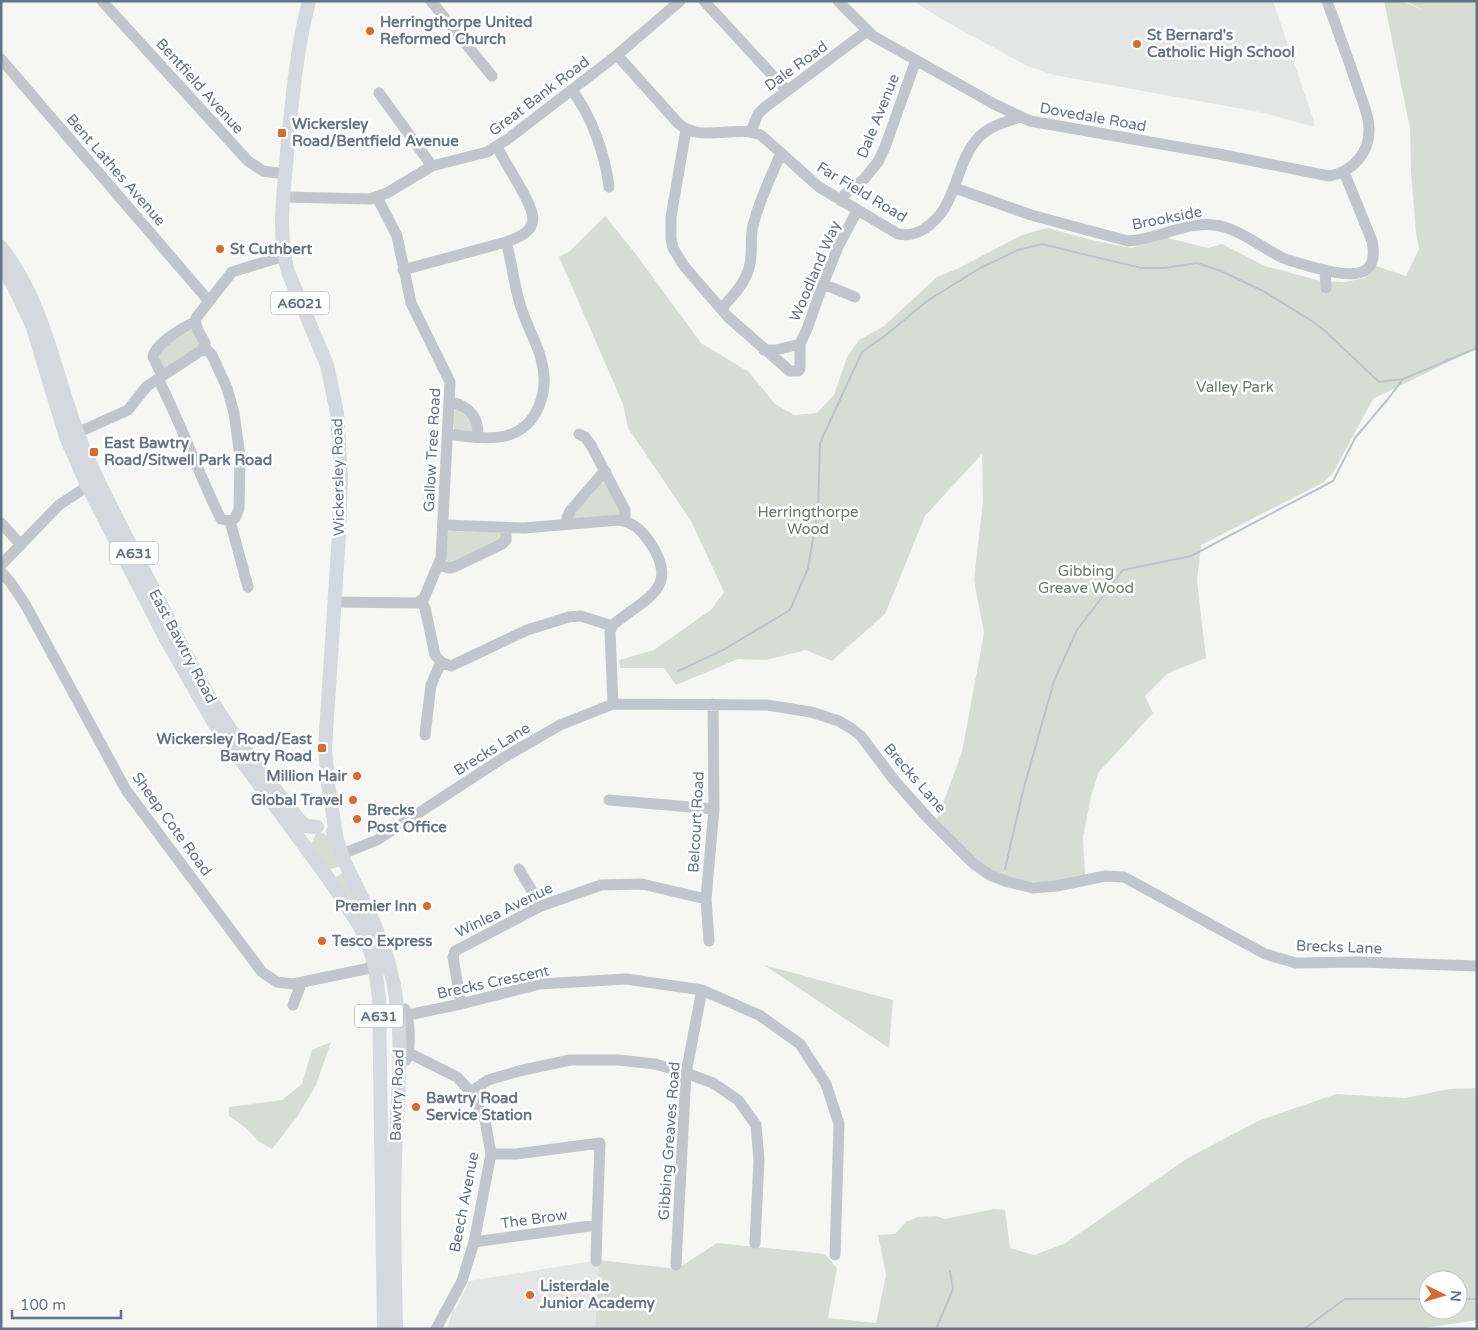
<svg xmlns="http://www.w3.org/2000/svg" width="1478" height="1330" viewBox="0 0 1478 1330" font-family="'Varela Round',sans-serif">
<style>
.built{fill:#e4e5e5}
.green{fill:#d7ddd5;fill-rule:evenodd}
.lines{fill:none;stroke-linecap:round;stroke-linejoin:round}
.stream{stroke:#bcc4ca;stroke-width:2}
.minor{stroke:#c2c5c9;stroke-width:11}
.major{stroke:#d5d8dc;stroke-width:14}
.poi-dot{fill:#d96b31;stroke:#fff;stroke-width:2}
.labels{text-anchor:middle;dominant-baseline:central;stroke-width:5;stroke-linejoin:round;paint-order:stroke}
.shield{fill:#fff;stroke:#959da8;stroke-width:1}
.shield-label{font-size:14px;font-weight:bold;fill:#677383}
.poi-label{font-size:15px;font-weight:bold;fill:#677383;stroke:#fff;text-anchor:start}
.street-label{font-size:15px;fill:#677383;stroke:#fff}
.park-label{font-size:15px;fill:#687a66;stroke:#fff}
</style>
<rect width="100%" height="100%" fill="#f6f6f4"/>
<path class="built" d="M913 1H1273L1314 121V127L1265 113 1054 75 1027 66 945 21Z
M599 1260 595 1329H447L453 1308 456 1309 469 1281Z"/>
<path class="green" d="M1384 1H1401L1423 10 1405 1H1477V348L1373 399 1333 473 1324 482 1201 545 1197 581 1206 658 1168 673 1145 696 1153 713 1099 772 1091 796 1083 837 1085 875C1076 877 1067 881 1059 882 1028 885 994 877 971 856 958 845 949 830 937 819L962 752 984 633 974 580 983 501 982 454 925 516 885 614 832 661 806 650 766 660 738 659 676 685 664 668H620L619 660 654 650 712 609 724 592 691 521 628 428 623 404 559 257 570 251 605 216 635 253 701 343 749 372 775 404 794 415 817 413 834 395 847 357 859 340 884 326 937 277 957 269 1022 235 1047 228 1092 240 1131 248 1168 238 1208 248 1222 244 1265 266 1321 281 1345 282 1364 278 1376 266 1406 276 1419 249 1416 233 1411 172 1410 128Z
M193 329 202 344 164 369 156 353 159 348Z
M457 407 471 417 473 432 456 431C451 425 453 417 454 410Z
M604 480 620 507V515L572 520 573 511Z
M449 531 501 532 503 539 454 563 447 562 446 558 447 533Z
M323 833 330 837 340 862 338 867 331 869 326 868 311 844 316 834Z
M344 872 358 895 386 975 380 976 334 878Z
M764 965 893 1000 889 1048Z
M331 1042 316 1085 297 1117 272 1149 258 1141 246 1128 229 1116V1107L282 1100 302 1084 312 1050Z
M1477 1088V1320L1417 1329H595L599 1260 677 1269 717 1243 825 1254 837 1268 828 1318 876 1323 886 1275 878 1235 895 1234 906 1222 918 1217 936 1216 945 1219 994 1209 1005 1210 1010 1248 1034 1255 1064 1244 1188 1158 1258 1121 1336 1094 1405 1098 1449 1089ZM1428 1280H1458V1310H1428Z"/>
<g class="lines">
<path class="stream" d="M678 671 723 650 790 610 808 568 818 510 820 443 862 352 886 335 927 301 980 268 1018 250 1042 244 1141 268H1165L1197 263 1221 271 1263 291 1312 321 1325 331 1379 382 1403 379 1477 348
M1005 869 1024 787 1054 681 1077 630 1123 570 1191 556 1333 481 1355 438 1388 399 1403 379
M1458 1299H1477
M936 1329 953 1289 950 1271
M1304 1329 1345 1299H1428"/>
<path class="minor" d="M102 1 248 161 263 171 285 174
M431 1 492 76
M704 1 787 91
M838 1 873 36 994 104 1030 121 1224 155 1329 176C1353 172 1370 152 1369 128 1369 116 1363 103 1359 91 1349 61 1338 31 1327 1
M617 55 678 123C700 144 735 124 761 135L819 187 898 234C909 236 915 234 924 229 959 207 953 165 979 137 989 126 1006 122 1020 117
M1 59 208 300
M572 90C592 117 605 154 609 187
M379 93 432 166
M686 130 671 217V238L673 248 684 266 728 317 790 371H798L800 369V344L807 329 823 284 838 247 857 211
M751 131 758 114 764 108 867 31
M955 188 1031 215 1128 241C1158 240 1185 221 1214 225 1237 227 1262 248 1283 258 1293 262 1305 265 1316 268 1342 275 1381 284 1372 241L1344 172
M284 197 370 199 387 193 432 166 487 152 508 139 617 55 680 1
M841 201 845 194 864 179 878 162 885 147 916 60
M403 270 506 242
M1325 270 1326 288
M823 284 855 297
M721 309C735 293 750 279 751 256 752 244 750 233 754 222 760 198 772 175 781 153
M204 347 212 355 227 388 234 413 240 456 239 509 235 518 230 521
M764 350H776L800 344
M162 376 153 357C155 344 183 327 195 322
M158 379C181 423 197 470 219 515L221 519 230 521
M450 402C469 406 479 416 478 437
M448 434C466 436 487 440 505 436 539 428 550 389 541 359 537 343 528 328 523 313 514 290 513 266 506 242 545 230 534 213 519 185 511 172 504 160 497 147
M579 434 585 437 591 445 625 510V521
M70 436 128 410 147 386 202 350 205 343C201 335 194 327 196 318L232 272 284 256
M230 521 248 587
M1 523 21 545
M568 524 567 518 570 511 602 474 606 472
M443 525 524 528 619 520C634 522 643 532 651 544 682 591 640 600 612 626L610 632 613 704
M1 565 59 505 94 482
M438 565 449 568 454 567 502 544 506 540V529
M1 572 11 583 25 604 126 790 262 972 277 982 293 984 375 967
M421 601 425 608 435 655 441 662 451 666 527 630 569 617 581 616 612 626
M336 602 417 603 424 598 441 558 450 382 411 303 397 236 377 197
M425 735 431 685 441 662
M609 800 714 809
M342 854 377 840 503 758 560 725 613 704 767 705 811 712 839 721 852 729 861 736 894 780 928 818 974 864 990 875 1008 882 1033 888 1057 886 1105 876 1124 877 1265 954 1296 963 1359 962 1477 966
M519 869 541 906
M709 941 706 899 714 809 713 704
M461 1004 453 957 455 951 541 906 601 885 642 884 706 899
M293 1005 301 984
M405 1009C410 1021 411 1048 406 1060
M408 1015 461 1004 540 984 626 979 702 990 759 1015 800 1044 826 1084 839 1124 835 1255
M409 1053 457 1077 471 1092 485 1120 491 1154 474 1242 462 1281 436 1329
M471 1092 488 1080 519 1071 570 1060H618L655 1064 686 1073 713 1083 738 1100 756 1125 759 1160 755 1243
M474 1242 597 1225 600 1143 516 1154H491
M596 1261 597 1225
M676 1265 686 1073 702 990"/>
<path class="major" d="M309 1C296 51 292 102 287 153 284 193 277 232 288 272L327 365 337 413 341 477 339 534 325 748 328 784 337 840
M1 247C49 309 55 383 85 452 104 496 127 538 149 581 169 620 188 660 210 698 236 741 269 780 299 820L306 826 317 827
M1 266 13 285 32 325 66 437 87 485 166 639 214 723 328 878 359 925 367 941 375 967 379 999 384 1329
M333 832C340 843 341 856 347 867 364 902 382 935 391 972 406 1032 397 1097 395 1158 393 1215 395 1272 396 1329"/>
</g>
<g class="poi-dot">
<circle cx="370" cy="31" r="5"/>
<circle cx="1137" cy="44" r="5"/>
<rect x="277" y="128" width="10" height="10" rx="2.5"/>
<circle cx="220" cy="249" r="5"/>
<rect x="89" y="447" width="10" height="10" rx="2.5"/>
<rect x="317" y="743" width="10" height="10" rx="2.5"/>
<circle cx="357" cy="776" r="5"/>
<circle cx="353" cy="800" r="5"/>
<circle cx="357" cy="819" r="5"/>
<circle cx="427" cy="906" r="5"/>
<circle cx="322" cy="941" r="5"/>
<circle cx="416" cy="1107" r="5"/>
<circle cx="530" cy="1295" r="5"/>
</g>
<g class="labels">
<g class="shield">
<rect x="271" y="291.5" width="58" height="23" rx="4"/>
<rect x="110" y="541.5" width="48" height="23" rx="4"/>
<rect x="355" y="1004.5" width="48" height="23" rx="4"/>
</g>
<g class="shield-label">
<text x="300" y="303">A6021</text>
<text x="134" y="553">A631</text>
<text x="379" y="1016">A631</text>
</g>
<g class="poi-label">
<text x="380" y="22">Herringthorpe United<tspan x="380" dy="17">Reformed Church</tspan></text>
<text x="1147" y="35">St Bernard's<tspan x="1147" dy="17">Catholic High School</tspan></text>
<text x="292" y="124">Wickersley<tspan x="292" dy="17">Road/Bentfield Avenue</tspan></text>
<text x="230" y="249">St Cuthbert</text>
<text x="104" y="443">East Bawtry<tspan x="104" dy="17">Road/Sitwell Park Road</tspan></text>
<text x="312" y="739" text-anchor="end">Wickersley Road/East<tspan x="312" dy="17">Bawtry Road</tspan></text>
<text x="347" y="776" text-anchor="end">Million Hair</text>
<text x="343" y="800" text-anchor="end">Global Travel</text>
<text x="367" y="810">Brecks<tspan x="367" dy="17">Post Office</tspan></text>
<text x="417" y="906" text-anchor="end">Premier Inn</text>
<text x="332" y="941">Tesco Express</text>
<text x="426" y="1098">Bawtry Road<tspan x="426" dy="17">Service Station</tspan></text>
<text x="540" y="1286">Listerdale<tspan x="540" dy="17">Junior Academy</tspan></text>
</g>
<g class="street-label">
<text transform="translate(796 66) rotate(-36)">Dale Road</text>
<text transform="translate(200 86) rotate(48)">Bentfield Avenue</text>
<text transform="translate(539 96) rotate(-37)">Great Bank Road</text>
<text transform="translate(878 116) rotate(-68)">Dale Avenue</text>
<text transform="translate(1093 117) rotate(10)">Dovedale Road</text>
<text transform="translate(116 170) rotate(49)">Bent Lathes Avenue</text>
<text transform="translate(862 192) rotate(31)">Far Field Road</text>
<text transform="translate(1167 218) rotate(-11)">Brookside</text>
<text transform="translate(815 271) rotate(-67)">Woodland Way</text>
<text transform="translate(432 450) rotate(-87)">Gallow Tree Road</text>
<text transform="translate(338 477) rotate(-91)">Wickersley Road</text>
<text transform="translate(183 646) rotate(62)">East Bawtry Road</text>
<text transform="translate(492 749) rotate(-32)">Brecks Lane</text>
<text transform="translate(915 778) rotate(49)">Brecks Lane</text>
<text transform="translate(696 822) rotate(-87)">Belcourt Road</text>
<text transform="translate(172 824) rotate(54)">Sheep Cote Road</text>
<text transform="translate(504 910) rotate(-26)">Winlea Avenue</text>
<text transform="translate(1339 947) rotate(2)">Brecks Lane</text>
<text transform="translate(493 982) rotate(-12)">Brecks Crescent</text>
<text transform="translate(397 1095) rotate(-88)">Bawtry Road</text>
<text transform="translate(669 1141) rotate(-86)">Gibbing Greaves Road</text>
<text transform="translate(464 1202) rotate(-79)">Beech Avenue</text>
<text transform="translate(534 1219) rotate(-8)">The Brow</text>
</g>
<g class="park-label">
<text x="1235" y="387">Valley Park</text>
<text x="808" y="512">Herringthorpe<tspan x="808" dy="17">Wood</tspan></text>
<text x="1086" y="571">Gibbing<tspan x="1086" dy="17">Greave Wood</tspan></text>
</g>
</g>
<rect width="1478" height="1330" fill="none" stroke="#677383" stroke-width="5"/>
<g transform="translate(1443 1295) rotate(95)"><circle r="24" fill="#ffffff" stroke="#c2c7cd"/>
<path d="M0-4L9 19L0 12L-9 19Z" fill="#d96b31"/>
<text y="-8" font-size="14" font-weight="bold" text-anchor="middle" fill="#677383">N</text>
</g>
<path d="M12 1310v8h109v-8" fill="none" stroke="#677383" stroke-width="2.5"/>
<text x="20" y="1310" font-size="15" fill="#677383" stroke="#ffffff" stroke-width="4" paint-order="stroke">100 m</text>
</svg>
